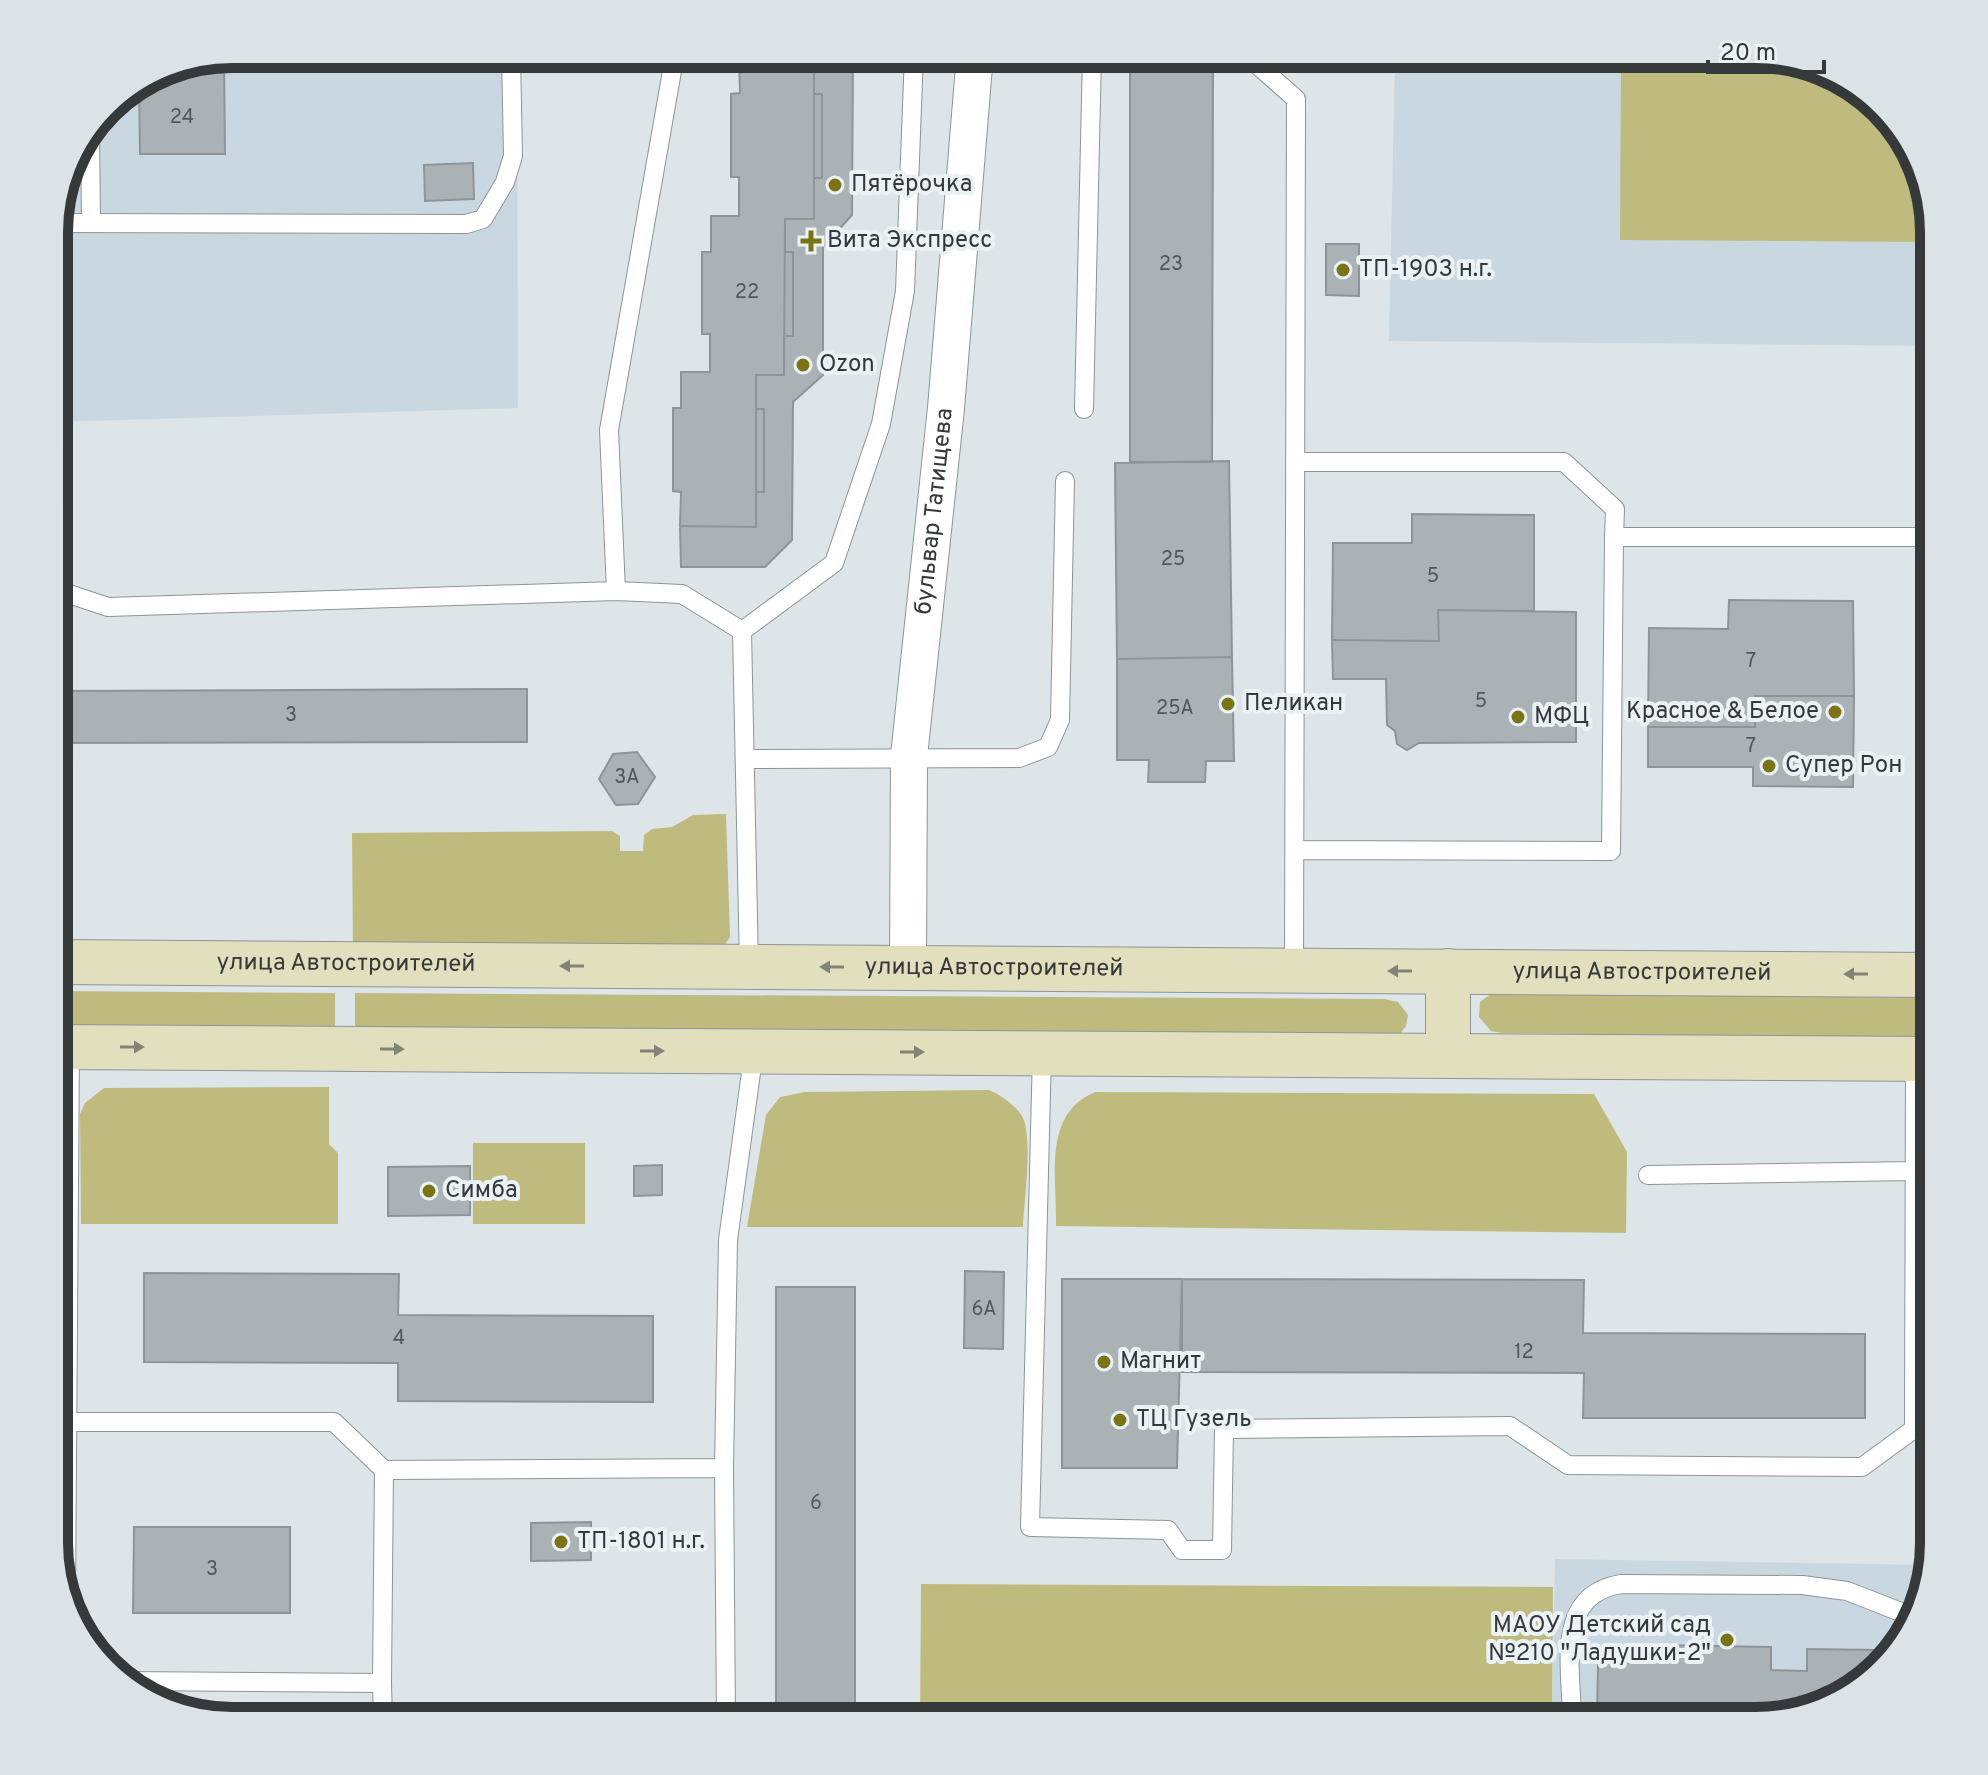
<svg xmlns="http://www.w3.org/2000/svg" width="1988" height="1775" viewBox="0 0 1988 1775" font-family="Overpass,sans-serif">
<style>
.built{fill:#c9d8e0}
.green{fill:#bfbb7e}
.building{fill:#aab2b6;stroke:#8e9599;stroke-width:2}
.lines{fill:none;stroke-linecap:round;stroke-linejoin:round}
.lane-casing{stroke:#8d9498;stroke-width:20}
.street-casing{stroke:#8d9498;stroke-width:38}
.secondary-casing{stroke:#8d9498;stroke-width:46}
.lane{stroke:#fff;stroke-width:18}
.street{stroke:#fff;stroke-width:36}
.secondary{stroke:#e1dfbd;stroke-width:44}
.oneway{fill:#838475}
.poi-dot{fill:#7a7417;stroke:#eaf2f6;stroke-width:3}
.labels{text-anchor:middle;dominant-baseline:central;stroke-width:8;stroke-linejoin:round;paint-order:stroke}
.number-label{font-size:20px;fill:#535759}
.poi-label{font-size:24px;fill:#36393a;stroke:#eaf2f6;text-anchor:start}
.street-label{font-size:24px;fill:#36393a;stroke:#eaf2f6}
.rim{fill:none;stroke:#36393a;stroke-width:10}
</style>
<rect width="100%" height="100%" fill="#dde5e9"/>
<path class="built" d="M232 54H517L518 408 54 422V220L72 154 114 98 164 67Z
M1395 54H1757L1824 67 1882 106 1920 163 1934 232V346L1389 341Z
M1555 1559 1931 1565 1920 1612 1882 1669 1825 1707 1756 1721H1552Z"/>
<path class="green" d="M1621 57 1780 59 1824 67 1882 106 1920 163 1934 242 1620 240Z
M726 814 730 937 724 946 353 958 352 833 612 831 620 836V851H643L644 835 652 829 672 827 693 815Z
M54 991 335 993V1028L54 1026Z
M355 993 1385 999 1398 1002 1408 1015 1406 1026 1399 1035 355 1032Z
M1492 993 1934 998V1038L1502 1033 1491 1031 1479 1017 1480 1002Z
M329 1087V1144L338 1153V1224H81L80 1114 85 1103 104 1088Z
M989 1090C1001 1095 1017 1106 1023 1118 1033 1142 1024 1200 1023 1227H747L766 1115 780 1097 805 1092Z
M1095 1092 1594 1094 1627 1152 1626 1233 1056 1226C1057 1177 1042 1114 1095 1092Z
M473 1143H585V1224H473Z
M921 1584 1553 1587 1552 1721H920Z"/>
<path class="building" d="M739 54H853L852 215 823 247V375L793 402 792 540 765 567H681L680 526 756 527V375H784L785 219H814V60H739Z
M224 56 225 154H140L139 83 164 67Z
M739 60H814V94H822V178H814V219H785V252H793V336H784V375H756V409H764V492H756V527L680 526 681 492 673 491V408H681V372H710V334H702V252H711V216H739V177H731V94L740 93Z
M1130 68H1213L1212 462H1130Z
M473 163 474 199 425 201 424 165Z
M1326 244H1359V296L1326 295Z
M1229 461 1232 657 1117 659 1115 463Z
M1412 514 1534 515V611L1438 610 1439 641 1332 640 1333 543H1412Z
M1729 600 1853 601 1854 696H1755V727H1648L1649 628 1728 629Z
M1438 610 1576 612V742L1419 743 1407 750 1397 744 1395 731 1387 725 1386 679H1333L1332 640 1439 641Z
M1232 657 1234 761H1206L1205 782H1148L1149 760H1117V659Z
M527 689V742L54 743V691Z
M1755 696H1854L1853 787 1753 786V767H1648V727H1755Z
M637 752 655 777 638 804 616 805 599 779 613 754Z
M662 1165V1195L634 1196V1166Z
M470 1166V1215L388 1216V1167Z
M965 1271 1004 1272 1003 1349 964 1348Z
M144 1273 399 1274 398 1315 653 1316V1402L398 1401V1363L144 1362Z
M1062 1279H1182L1177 1468H1062Z
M1182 1279 1584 1280 1583 1333 1865 1334V1418H1583L1584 1373 1182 1372Z
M776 1287H855V1721H776Z
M591 1522V1560L531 1561V1523Z
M134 1527H290V1613H133Z
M1653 1645 1771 1647V1670L1807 1671V1649L1880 1650 1892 1654 1882 1669 1825 1707 1756 1721H1597L1598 1663H1652Z"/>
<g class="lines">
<g class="lane-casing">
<path id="lane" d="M1245 54 1296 99 1294 970
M90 130 91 223
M54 223 466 224 483 219 505 182 513 156 511 54
M1084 409 1092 54
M1296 462H1564L1615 509 1614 537H1933
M54 589 108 607 616 591 682 594 742 631 749 967
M616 591 609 430 675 54
M742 631 834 563 881 424 905 291 914 54
M1934 664V487
M746 759 1019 758 1048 747 1060 720 1065 481
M1296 850 1611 851 1614 537
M1042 1053 1030 1527 1168 1530 1182 1550H1222L1224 1429 1510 1426 1568 1465 1862 1467 1914 1429H1934
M1648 1175 1915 1171
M67 1422H334L384 1470 382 1683
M1914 1429 1915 1059
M384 1470 724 1468
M66 1599 70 1047
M123 1681 382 1683 383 1721
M726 1721 724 1468 728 1240 754 1051
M1572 1721C1572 1669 1553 1595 1621 1584L1802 1585 1847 1591 1916 1618"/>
</g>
<g class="street-casing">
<g id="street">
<path id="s1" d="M908 968 909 756 946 408 975 54"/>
</g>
</g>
<g class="secondary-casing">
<g id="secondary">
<path id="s2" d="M54 962 1934 975"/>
<path d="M54 1047 1934 1059"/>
<path d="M1448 1056V971"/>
</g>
</g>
<use href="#lane" class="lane"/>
<use href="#street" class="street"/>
<use href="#secondary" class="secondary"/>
</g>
<defs><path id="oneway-solid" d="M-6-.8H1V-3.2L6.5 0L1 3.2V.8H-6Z" transform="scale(2)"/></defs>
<g class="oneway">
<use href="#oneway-solid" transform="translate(572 966) rotate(-180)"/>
<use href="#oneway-solid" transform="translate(832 967) rotate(-180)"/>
<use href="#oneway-solid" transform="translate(1400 971) rotate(-180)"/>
<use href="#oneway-solid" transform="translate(1856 974) rotate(-180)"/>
<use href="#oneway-solid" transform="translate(132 1047)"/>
<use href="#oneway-solid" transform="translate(392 1049)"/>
<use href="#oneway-solid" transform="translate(652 1051)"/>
<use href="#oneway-solid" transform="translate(912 1052)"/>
</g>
<g class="poi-dot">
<circle cx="835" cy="185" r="8"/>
<path d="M807 229h8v8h8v8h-8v8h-8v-8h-8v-8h8z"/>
<circle cx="1343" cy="270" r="8"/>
<circle cx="803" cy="365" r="8"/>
<circle cx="1228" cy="704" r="8"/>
<circle cx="1835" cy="712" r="8"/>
<circle cx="1518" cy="717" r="8"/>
<circle cx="1769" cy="766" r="8"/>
<circle cx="429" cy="1191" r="8"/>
<circle cx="1104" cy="1362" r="8"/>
<circle cx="1120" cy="1420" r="8"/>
<circle cx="561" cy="1542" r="8"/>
<circle cx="1727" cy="1640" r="8"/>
</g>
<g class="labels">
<g class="number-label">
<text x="182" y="118">24</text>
<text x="1171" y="265">23</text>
<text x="747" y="293">22</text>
<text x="1173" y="560">25</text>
<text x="1433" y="577">5</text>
<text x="1751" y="662">7</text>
<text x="1481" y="702">5</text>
<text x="1175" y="709">25А</text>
<text x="291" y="716">3</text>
<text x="1751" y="747">7</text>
<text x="627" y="778">3А</text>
<text x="984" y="1310">6А</text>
<text x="399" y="1339">4</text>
<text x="1524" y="1353">12</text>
<text x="816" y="1504">6</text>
<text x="212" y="1570">3</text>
</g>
<g class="poi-label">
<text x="851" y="185">Пятёрочка</text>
<text x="827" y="241">Вита Экспресс</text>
<text x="1359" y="270">ТП-1903 н.г.</text>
<text x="819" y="365">Ozon</text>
<text x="1244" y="704">Пеликан</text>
<text x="1819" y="712" text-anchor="end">Красное &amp; Белое</text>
<text x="1534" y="717">МФЦ</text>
<text x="1785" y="766">Супер Рон</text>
<text x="445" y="1191">Симба</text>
<text x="1120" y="1362">Магнит</text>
<text x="1136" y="1420">ТЦ Гузель</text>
<text x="577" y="1542">ТП-1801 н.г.</text>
<text x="1711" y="1626" text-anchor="end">МАОУ Детский сад<tspan x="1711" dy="28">№210 "Ладушки-2"</tspan></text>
</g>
<g class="street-label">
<text stroke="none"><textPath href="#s1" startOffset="458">бульвар Татищева</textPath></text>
<text stroke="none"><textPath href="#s2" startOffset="292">улица Автостроителей</textPath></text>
<text stroke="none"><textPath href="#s2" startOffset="940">улица Автостроителей</textPath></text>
<text stroke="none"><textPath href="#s2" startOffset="1588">улица Автостроителей</textPath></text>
</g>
</g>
<path d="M0 0H1988V1775H0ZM232 68H1756A164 164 0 0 1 1920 232V1543A164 164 0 0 1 1756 1707H232A164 164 0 0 1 68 1543V232A164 164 0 0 1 232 68Z" fill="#dce3e7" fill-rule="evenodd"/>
<path class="rim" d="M232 68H1756A164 164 0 0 1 1920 232V1543A164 164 0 0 1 1756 1707H232A164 164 0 0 1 68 1543V232A164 164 0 0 1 232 68Z"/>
<path d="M1708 60v12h116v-12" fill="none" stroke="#36393a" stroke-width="4"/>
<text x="1720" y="60" font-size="24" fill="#36393a" stroke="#eaf2f6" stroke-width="6" paint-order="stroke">20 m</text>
</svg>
